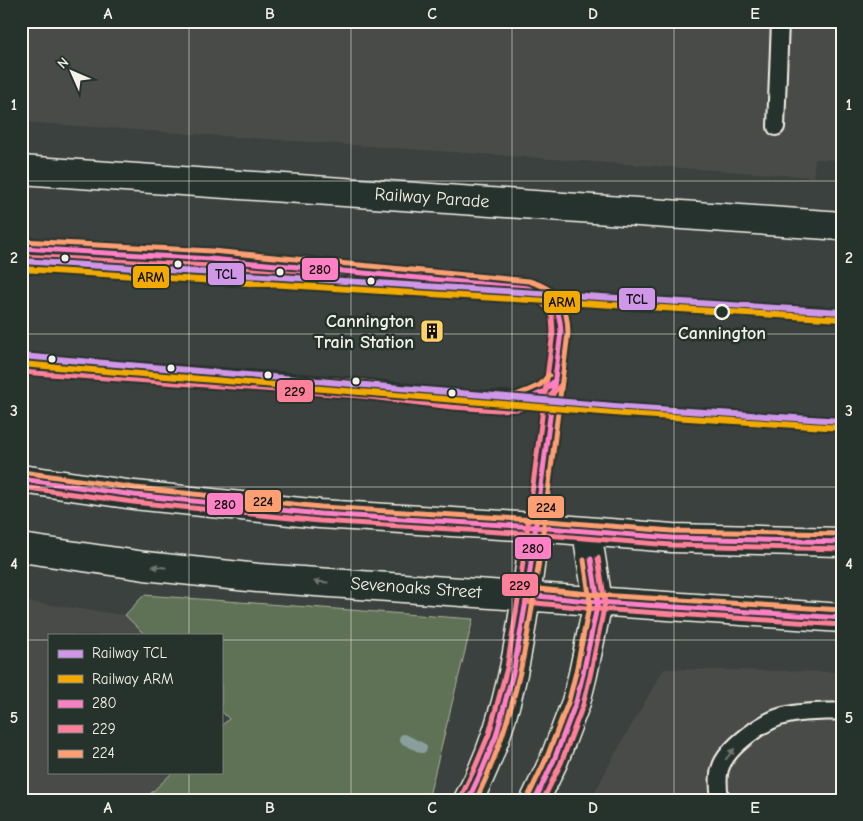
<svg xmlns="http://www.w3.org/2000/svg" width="863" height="821" viewBox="0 0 863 821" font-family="'Comic Neue',sans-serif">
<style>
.built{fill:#4a4b4a}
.green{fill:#607255;stroke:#aab29e}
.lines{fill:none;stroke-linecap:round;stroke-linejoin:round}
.stream{stroke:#8a9f9c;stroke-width:10}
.service-casing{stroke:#f4f1e8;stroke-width:20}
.tertiary-casing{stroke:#f4f1e8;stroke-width:31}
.secondary-casing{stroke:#f4f1e8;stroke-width:31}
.service{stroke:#26332d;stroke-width:16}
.tertiary{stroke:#26332d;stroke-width:28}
.secondary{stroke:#26332d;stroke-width:28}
.bus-1-casing{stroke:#26332d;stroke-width:9}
.bus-2-casing{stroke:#26332d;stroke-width:9}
.bus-3-casing{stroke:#26332d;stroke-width:9}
.bus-1{stroke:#ff80c5;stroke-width:5}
.bus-2{stroke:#ff8098;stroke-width:5}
.bus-3{stroke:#fd9f72;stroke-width:5}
.rail-1-casing{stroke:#26332d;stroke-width:10}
.rail-2-casing{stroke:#26332d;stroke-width:10}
.rail-1{stroke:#d097e8;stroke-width:6}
.rail-2{stroke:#f2a900;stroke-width:6}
.oneway{fill:#6e766e}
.grid{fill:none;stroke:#f4f1e8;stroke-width:1;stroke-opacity:0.55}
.bus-dot{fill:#f4f1e8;stroke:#26332d;stroke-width:2}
.stop-dot{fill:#26332d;stroke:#f4f1e8;stroke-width:2.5}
.labels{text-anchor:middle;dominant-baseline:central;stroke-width:5;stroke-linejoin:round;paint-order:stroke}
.street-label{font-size:18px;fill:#f4f1e8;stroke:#26332d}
.poi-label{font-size:18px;font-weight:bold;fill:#f4f1e8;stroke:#26332d;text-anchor:end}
.stop-label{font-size:18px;font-weight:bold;fill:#f4f1e8;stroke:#26332d}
.line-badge{stroke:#26332d;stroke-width:2}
.pale-badge-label{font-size:14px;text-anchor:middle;font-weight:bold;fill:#111}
.neatline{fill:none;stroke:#f4f1e8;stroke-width:2}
.grid-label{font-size:16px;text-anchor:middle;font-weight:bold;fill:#f4f1e8}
</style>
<rect width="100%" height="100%" fill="#3b413e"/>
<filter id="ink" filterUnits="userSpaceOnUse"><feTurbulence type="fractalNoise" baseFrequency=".02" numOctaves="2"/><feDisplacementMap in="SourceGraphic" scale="10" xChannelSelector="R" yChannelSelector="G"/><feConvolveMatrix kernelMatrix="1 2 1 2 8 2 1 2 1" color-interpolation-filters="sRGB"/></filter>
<g filter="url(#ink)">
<path class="built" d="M21 21H842V160L815 159 813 177 21 122Z
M21 601 125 615 145 635H49V772H173L144 800H21Z
M664 669 842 672V800H591L612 759Z"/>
<path class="green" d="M144 595 473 619 428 800H144L173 772H221V726L229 719 221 711V635H145L125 615Z"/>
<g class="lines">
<path class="stream" d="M404 739 422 748"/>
<g class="service-casing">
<path id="service" d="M776 127 780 21
M21 248C190 254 360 271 528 288 552 296 561 306 561 332L535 527
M21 364 363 389 453 400 498 403 517 402 532 397 545 391 555 380
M720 800C719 790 717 779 720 769 726 748 766 718 788 715 805 711 824 712 842 711"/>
</g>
<g class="tertiary-casing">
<path id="tertiary" d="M21 170 842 226"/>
</g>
<g class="secondary-casing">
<path id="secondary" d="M21 479 134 495 320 514 535 527 672 538 842 542
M21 548 145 566 258 578 842 618
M468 800C514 716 523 621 535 527
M535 800 554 760 576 702 583 674 598 602 587 532"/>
</g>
<use href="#service" class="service"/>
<use href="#tertiary" class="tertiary"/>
<use href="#secondary" class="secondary"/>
<g class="bus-1-casing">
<path id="bus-1" d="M21 248 211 259 528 288C552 297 560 306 561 332L526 601 514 669 496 736 483 768 468 800
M21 364 363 389 453 400 498 403 517 402 532 397 545 391 555 380
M21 479 134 495 320 514 535 527 672 538 842 542
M527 595 598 602 842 618
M535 800 554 760 576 702 583 674 598 602 591 559"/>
</g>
<g class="bus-2-casing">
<path id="bus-2" d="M21 256 211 266 526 295 539 301 548 308 552 317 553 332 518 600 507 668 489 734 476 765 461 797
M21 372 362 396 452 407 498 410 518 409 535 404 549 397 561 385
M21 487 133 502 320 521 534 534 671 545 842 549
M526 602 598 609 842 625
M543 800 561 763 583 705 590 676 605 603 598 558"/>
</g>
<g class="bus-3-casing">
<path id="bus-3" d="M21 241 212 251 529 281C557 289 568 304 568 333 560 399 551 466 543 532 530 628 519 711 476 800
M22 357 364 382 454 393 498 395H516L529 390 540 385 549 375
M22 472 135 488 321 507 535 520 672 531 842 534
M528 588 599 595 842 610
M528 797 547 757 569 700 576 672 590 602 584 560"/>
</g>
<use href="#bus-1" class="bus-1"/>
<use href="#bus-2" class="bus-2"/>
<use href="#bus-3" class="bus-3"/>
<g class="rail-1-casing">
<path id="rail-1" d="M21 261 842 312
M21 356 626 407 842 421"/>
</g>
<g class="rail-2-casing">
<path id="rail-2" d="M21 269 842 319
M21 364 625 414 842 428"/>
</g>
<use href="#rail-1" class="rail-1"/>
<use href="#rail-2" class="rail-2"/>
</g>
<defs><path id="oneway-solid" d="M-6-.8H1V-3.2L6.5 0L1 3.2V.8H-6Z" transform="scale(1.25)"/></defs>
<g class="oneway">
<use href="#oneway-solid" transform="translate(159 567) rotate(-174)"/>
<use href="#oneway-solid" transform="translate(321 582) rotate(-176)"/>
<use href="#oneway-solid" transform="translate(730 754) rotate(-51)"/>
</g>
</g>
<path class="grid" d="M189 21V635M351 21V800M512 21V800M674 21V800M21 181H842M21 334H842M21 487H842M21 640H49M221 640H842M189 772V800"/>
<defs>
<g id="building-square" transform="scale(1.25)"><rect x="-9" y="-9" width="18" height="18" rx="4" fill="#ffd166" stroke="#26332d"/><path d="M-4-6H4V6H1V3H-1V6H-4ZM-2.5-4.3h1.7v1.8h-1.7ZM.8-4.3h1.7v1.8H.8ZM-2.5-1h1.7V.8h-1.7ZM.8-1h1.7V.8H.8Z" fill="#111"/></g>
</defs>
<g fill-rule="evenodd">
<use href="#building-square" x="432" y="331"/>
</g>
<g class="bus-dot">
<circle cx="65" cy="258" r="4.5"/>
<circle cx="178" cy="264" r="4.5"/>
<circle cx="280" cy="272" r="4.5"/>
<circle cx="371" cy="281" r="4.5"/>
<circle cx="52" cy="359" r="4.5"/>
<circle cx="171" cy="368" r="4.5"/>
<circle cx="268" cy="375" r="4.5"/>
<circle cx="356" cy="381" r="4.5"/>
<circle cx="452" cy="393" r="4.5"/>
</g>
<circle class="stop-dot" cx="722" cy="312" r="7"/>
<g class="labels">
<g class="street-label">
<text transform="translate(432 198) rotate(4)">Railway Parade</text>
<text transform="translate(416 588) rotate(4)">Sevenoaks Street</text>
</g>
<g class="poi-label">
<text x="414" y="321">Cannington<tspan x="414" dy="21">Train Station</tspan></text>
</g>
<g class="stop-label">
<text x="722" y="333">Cannington</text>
</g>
</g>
<g class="line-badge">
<rect x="301" y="257" width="38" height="24" rx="5" fill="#ff80c5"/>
<rect x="207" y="262" width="38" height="24" rx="5" fill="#d097e8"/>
<rect x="132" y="265" width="38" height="24" rx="5" fill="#f2a900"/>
<rect x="618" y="287" width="38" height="24" rx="5" fill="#d097e8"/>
<rect x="543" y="290" width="38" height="24" rx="5" fill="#f2a900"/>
<rect x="276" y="379" width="38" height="24" rx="5" fill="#ff8098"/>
<rect x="244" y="489" width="38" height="24" rx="5" fill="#fd9f72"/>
<rect x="206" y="492" width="38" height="24" rx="5" fill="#ff80c5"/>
<rect x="527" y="495" width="38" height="24" rx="5" fill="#fd9f72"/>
<rect x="514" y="536" width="38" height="24" rx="5" fill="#ff80c5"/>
<rect x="501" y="573" width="38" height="24" rx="5" fill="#ff8098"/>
</g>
<g class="pale-badge-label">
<text x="320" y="274">280</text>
<text x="226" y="279">TCL</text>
<text x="151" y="282">ARM</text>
<text x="637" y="304">TCL</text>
<text x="562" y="307">ARM</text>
<text x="295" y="396">229</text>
<text x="263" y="506">224</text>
<text x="225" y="509">280</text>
<text x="546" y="512">224</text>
<text x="533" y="553">280</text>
<text x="520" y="590">229</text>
</g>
<rect width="863" height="821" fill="none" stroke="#26332d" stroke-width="55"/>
<rect x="48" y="634" width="175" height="140" fill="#26332d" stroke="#787f78"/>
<rect x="58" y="650" width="25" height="8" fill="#d097e8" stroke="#787f78"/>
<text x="92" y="658" font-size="15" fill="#f4f1e8">Railway TCL</text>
<rect x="58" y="675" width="25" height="8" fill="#f2a900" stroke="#787f78"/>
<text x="92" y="684" font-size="15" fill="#f4f1e8">Railway ARM</text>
<rect x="58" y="700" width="25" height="8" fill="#ff80c5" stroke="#787f78"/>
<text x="92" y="708" font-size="15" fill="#f4f1e8">280</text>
<rect x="58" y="725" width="25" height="8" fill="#ff8098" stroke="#787f78"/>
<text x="92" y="734" font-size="15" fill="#f4f1e8">229</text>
<rect x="58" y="750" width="25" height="8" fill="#fd9f72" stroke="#787f78"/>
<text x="92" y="758" font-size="15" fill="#f4f1e8">224</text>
<g transform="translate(72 72) rotate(315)" stroke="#26332d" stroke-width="4" paint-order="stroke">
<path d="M0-4L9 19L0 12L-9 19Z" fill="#f4f1e8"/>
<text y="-8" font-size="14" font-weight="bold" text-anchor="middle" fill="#f4f1e8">N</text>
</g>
<rect x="28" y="28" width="808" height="766" class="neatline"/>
<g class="grid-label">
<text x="108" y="19">A</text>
<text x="270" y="19">B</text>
<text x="432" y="19">C</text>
<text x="593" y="19">D</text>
<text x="755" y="19">E</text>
<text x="14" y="110">1</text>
<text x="849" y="110">1</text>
<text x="14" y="263">2</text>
<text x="849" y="263">2</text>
<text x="14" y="416">3</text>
<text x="849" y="416">3</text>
<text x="14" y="569">4</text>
<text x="849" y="569">4</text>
<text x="14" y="723">5</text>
<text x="849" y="723">5</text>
<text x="108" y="813">A</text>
<text x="270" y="813">B</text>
<text x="432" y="813">C</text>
<text x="593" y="813">D</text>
<text x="755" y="813">E</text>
</g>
</svg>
